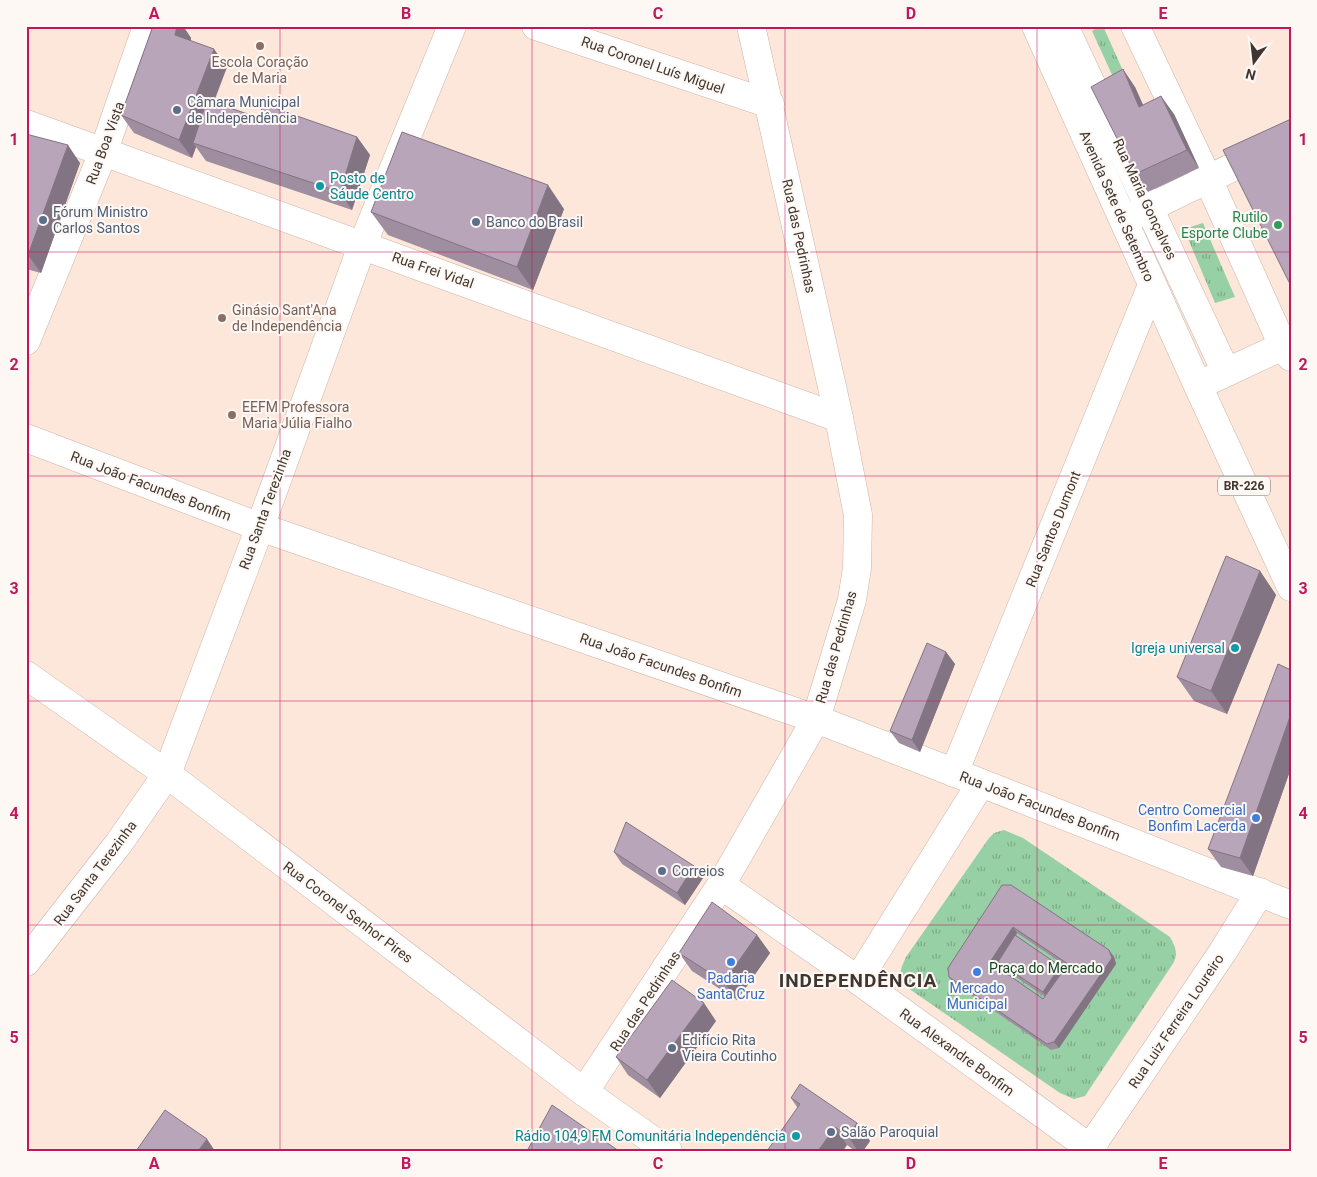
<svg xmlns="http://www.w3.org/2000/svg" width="1317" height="1177" viewBox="0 0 1317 1177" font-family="Roboto,sans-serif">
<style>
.park{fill:url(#park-tufts)}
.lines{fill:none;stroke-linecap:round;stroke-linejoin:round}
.minor-casing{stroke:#ceb4a5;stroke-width:29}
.tertiary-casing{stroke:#ceb4a5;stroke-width:29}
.secondary-casing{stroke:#ceb4a5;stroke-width:29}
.primary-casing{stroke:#ceb4a5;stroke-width:29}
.minor{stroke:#fff;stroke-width:28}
.tertiary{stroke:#fff;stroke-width:28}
.secondary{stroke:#fff;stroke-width:28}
.primary{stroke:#fff;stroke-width:28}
.wall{fill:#9f8ea0;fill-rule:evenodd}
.shaded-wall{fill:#827482}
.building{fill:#b9a5ba;stroke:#827482;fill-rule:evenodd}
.grid{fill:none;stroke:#c2185b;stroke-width:1;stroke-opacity:0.55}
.education-dot{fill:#8d6e63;stroke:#fef8f5;stroke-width:2}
.service-dot{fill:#5c6f8a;stroke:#fef8f5;stroke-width:2}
.culture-dot{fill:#0f9aa8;stroke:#fef8f5;stroke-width:2}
.leisure-dot{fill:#2e9e5b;stroke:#fef8f5;stroke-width:2}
.shop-dot{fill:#3f7fe0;stroke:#fef8f5;stroke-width:2}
.labels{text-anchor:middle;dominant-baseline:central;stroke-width:4;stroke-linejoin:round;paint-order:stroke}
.shield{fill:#fef8f5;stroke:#79706a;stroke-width:1}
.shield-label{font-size:12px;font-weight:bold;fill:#40362f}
.education-label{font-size:14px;fill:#785e54;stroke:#fef8f5;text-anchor:start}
.street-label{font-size:14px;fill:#40362f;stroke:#fef8f5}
.service-label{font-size:14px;fill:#4e5e75;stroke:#fef8f5;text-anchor:start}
.culture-label{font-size:14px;fill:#0d838f;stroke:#fef8f5;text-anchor:end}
.leisure-label{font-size:14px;fill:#27864d;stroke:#fef8f5;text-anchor:end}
.shop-label{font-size:14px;fill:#366cbe;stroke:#fef8f5}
.park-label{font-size:14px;fill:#114926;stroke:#fef8f5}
.district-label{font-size:19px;font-weight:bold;letter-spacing:1px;fill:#40362f;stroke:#fef8f5}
.neatline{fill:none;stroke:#c2185b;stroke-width:2}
.grid-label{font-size:16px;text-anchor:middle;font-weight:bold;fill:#c2185b}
</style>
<defs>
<pattern id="park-tufts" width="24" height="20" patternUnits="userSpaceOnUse" patternTransform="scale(1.25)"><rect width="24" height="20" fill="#98d0a5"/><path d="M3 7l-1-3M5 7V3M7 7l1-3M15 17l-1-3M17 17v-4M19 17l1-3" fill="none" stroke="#7daa87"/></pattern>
</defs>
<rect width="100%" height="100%" fill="#fde7da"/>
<path class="park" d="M1100 26H1103L1124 73 1114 79 1092 31Z
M1203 223 1235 297 1215 303 1184 229Z
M1004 830 1023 838 1170 937C1175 946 1178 952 1174 962L1085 1096 1074 1099 1060 1093 905 986C897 976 901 968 906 957L989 838 994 833Z"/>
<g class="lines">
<g class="minor-casing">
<path id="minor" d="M536 26 770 104
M1064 26 1226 372
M1135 26 1208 179 1283 346 1291 357
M26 124 839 418
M1134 215 1291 139
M26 341 103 153 147 26
M1210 380 1283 346
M26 675 167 774 584 1092
M981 783 1291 905
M1090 1148 1222 953 1260 892"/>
</g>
<g class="tertiary-casing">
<path id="tertiary" d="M26 438 260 527 816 719 981 783 858 980
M954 773 1152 285
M721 885 858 980 1094 1151"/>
</g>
<g class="secondary-casing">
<path id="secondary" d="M26 962 119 843 167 774 260 527 362 246 452 26
M668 1151 584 1092 721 885 816 719 852 600 857 568 858 515 839 418 751 26"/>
</g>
<g class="primary-casing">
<path id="primary" d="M1036 26 1198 386 1291 587"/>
</g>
<use href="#minor" class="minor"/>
<use href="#tertiary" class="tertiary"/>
<use href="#secondary" class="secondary"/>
<use href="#primary" class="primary"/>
</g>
<path class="wall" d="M153 26H183L191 38V41L227 67 214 102 259 118 357 137 370 155 352 210 206 161 196 147 192 158 134 133 121 115Z
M1135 87 1143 105 1174 114 1199 168 1148 192 1135 174Z
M26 134 80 163 41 273 26 269Z
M564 209 533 290 388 235 371 212Z
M1260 571 1276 595 1227 714 1194 701 1177 677Z
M946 652 955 664 920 752 899 743 890 731Z
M1291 670V768L1253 876 1221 867 1208 849Z
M614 852 703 878 685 905 622 864Z
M1002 885 1114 957 1116 964 1059 1048 1051 1050 954 983 949 977ZM1017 933 1066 966 1063 970 1016 935ZM999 962 1003 968 1045 997 1043 999 996 966Z
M757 935 770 953 737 1000 692 971 679 953Z
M716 1021 660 1098 628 1075 616 1057Z
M791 1098 857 1123 870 1141 863 1151H855L797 1107Z"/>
<path class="shaded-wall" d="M177 26H183L191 38 188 53 175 35Z
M214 49 227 67 197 144 193 143 196 147 192 158 179 140Z
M1123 69 1135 87 1152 125 1139 107Z
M1161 96 1174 114 1199 168 1187 150Z
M357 137 370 155 352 210 340 192Z
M68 145 80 163 41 273 28 255Z
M548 185 564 209 533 290 517 267Z
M1260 571 1276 595 1227 714 1211 691Z
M946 652 955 664 920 752 912 740Z
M1291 714V768L1253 876 1240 858Z
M694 866 703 878 685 905 677 893Z
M1013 927 1017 933 994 969 990 962Z
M757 935 770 953 737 1000 724 982Z
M1109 950 1114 957 1116 964 1059 1048 1054 1042Z
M1060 966 1064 972 1047 998 1043 992Z
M704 1003 716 1021 660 1098 647 1080Z
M857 1123 870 1141 863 1151H858L848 1136Z
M835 1127 847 1145 843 1151H818Z
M207 1139 215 1151H198Z"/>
<path class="building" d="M153 26H177L175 35 214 49 179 140 121 115Z
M1123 69 1139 107 1161 96 1187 150 1135 174 1091 87Z
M207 100 259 118 263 104 357 137 340 192 193 143Z
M1291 119V286L1223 150Z
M402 132 548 185 517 267 371 212Z
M26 134 68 145 28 255H26Z
M1226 556 1260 571 1211 691 1177 677Z
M927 643 946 652 912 740 890 731Z
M1278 664 1291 670V714L1240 858 1208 849Z
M626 822 694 866 677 893 614 852Z
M1002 885H1011L1109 950 1112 958 1054 1042 1047 1044 949 977 948 968ZM1013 927 1068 964 1043 999 990 962Z
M712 902 757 935 724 982 679 953Z
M1015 935 1060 966 1043 992 998 962Z
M672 980 704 1003 647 1080 616 1057Z
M800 1084 857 1123 848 1136 835 1127 818 1151H767L800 1104 791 1098Z
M552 1105 619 1151H527Z
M165 1110 207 1139 198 1151H136Z"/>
<path class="grid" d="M280 26V1151M532 26V1151M785 26V1151M1037 26V1151M26 252H1291M26 476H1291M26 701H1291M26 925H1291"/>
<g class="education-dot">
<circle cx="260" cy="46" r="5"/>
<circle cx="222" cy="318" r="5"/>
<circle cx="232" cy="415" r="5"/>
</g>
<g class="service-dot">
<circle cx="177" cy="110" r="5"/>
<circle cx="43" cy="220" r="5"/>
<circle cx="476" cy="222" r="5"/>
<circle cx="662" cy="871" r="5"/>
<circle cx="672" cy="1048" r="5"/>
<circle cx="831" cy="1132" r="5"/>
</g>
<g class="culture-dot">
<circle cx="320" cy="186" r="5"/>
<circle cx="1235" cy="648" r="5"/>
<circle cx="796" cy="1136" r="5"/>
</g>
<circle class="leisure-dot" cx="1278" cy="225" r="5"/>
<g class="shop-dot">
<circle cx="1256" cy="818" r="5"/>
<circle cx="731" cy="962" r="5"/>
<circle cx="977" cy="972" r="5"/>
</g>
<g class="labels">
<rect class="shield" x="1218" y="476.5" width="52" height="19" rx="4"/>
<g class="shield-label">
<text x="1244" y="486">BR-226</text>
</g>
<g class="education-label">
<text x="260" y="62" text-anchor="middle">Escola Coração<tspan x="260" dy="16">de Maria</tspan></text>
<text x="232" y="310">Ginásio Sant'Ana<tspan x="232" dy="16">de Independência</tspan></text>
<text x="242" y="407">EEFM Professora<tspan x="242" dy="16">Maria Júlia Fialho</tspan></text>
</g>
<g class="street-label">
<text transform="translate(653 65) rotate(19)">Rua Coronel Luís Miguel</text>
<text transform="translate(105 143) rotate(-70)">Rua Boa Vista</text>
<text transform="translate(1145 199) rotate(65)">Rua Maria Gonçalves</text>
<text transform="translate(1117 206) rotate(66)">Avenida Sete de Setembro</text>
<text transform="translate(799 236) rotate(78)">Rua das Pedrinhas</text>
<text transform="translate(433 270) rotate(19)">Rua Frei Vidal</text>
<text transform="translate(151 486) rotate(21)">Rua João Facundes Bonfim</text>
<text transform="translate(265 509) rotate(-70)">Rua Santa Terezinha</text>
<text transform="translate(1053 529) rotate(-68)">Rua Santos Dumont</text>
<text transform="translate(836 647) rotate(-74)">Rua das Pedrinhas</text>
<text transform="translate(661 665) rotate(19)">Rua João Facundes Bonfim</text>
<text transform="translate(1040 806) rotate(21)">Rua João Facundes Bonfim</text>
<text transform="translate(95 873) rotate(-53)">Rua Santa Terezinha</text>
<text transform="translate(348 912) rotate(37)">Rua Coronel Senhor Pires</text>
<text transform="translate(645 1001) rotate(-57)">Rua das Pedrinhas</text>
<text transform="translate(1176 1021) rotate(-56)">Rua Luiz Ferreira Loureiro</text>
<text transform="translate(957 1052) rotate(36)">Rua Alexandre Bonfim</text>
</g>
<g class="service-label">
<text x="187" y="102">Câmara Municipal<tspan x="187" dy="16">de Independência</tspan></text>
<text x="53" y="212">Fórum Ministro<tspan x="53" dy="16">Carlos Santos</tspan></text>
<text x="486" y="222">Banco do Brasil</text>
<text x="672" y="871">Correios</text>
<text x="682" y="1040">Edifício Rita<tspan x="682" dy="16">Vieira Coutinho</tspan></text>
<text x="841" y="1132">Salão Paroquial</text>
</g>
<g class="culture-label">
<text x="330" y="178" text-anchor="start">Posto de<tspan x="330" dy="16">Sáude Centro</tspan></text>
<text x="1225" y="648">Igreja universal</text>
<text x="786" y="1136">Rádio 104,9 FM Comunitária Independência</text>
</g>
<g class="leisure-label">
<text x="1268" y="217">Rutilo<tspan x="1268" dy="16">Esporte Clube</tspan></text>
</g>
<g class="shop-label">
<text x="1246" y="810" text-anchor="end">Centro Comercial<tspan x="1246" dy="16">Bonfim Lacerda</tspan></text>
<text x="731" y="978">Padaria<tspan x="731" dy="16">Santa Cruz</tspan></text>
<text x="977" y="988">Mercado<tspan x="977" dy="16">Municipal</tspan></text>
</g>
<g class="park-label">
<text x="1046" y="968">Praça do Mercado</text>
</g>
<g class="district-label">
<text x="858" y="980">INDEPENDÊNCIA</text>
</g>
</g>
<rect width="1317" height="1177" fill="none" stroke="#fef8f5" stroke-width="55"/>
<g transform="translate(1254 62) rotate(195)" stroke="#fef8f5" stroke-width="4" paint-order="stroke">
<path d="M0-4L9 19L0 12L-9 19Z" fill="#40362f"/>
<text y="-8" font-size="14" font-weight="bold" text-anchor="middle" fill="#40362f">N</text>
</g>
<rect x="28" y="28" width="1262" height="1122" class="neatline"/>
<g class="grid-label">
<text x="154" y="19">A</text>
<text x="406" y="19">B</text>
<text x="658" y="19">C</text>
<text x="911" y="19">D</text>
<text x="1163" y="19">E</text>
<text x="14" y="145">1</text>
<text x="1303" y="145">1</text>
<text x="14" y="370">2</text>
<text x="1303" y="370">2</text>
<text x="14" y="594">3</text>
<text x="1303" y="594">3</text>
<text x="14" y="819">4</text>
<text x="1303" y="819">4</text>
<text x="14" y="1043">5</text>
<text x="1303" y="1043">5</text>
<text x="154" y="1169">A</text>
<text x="406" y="1169">B</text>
<text x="658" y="1169">C</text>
<text x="911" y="1169">D</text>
<text x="1163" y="1169">E</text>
</g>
</svg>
